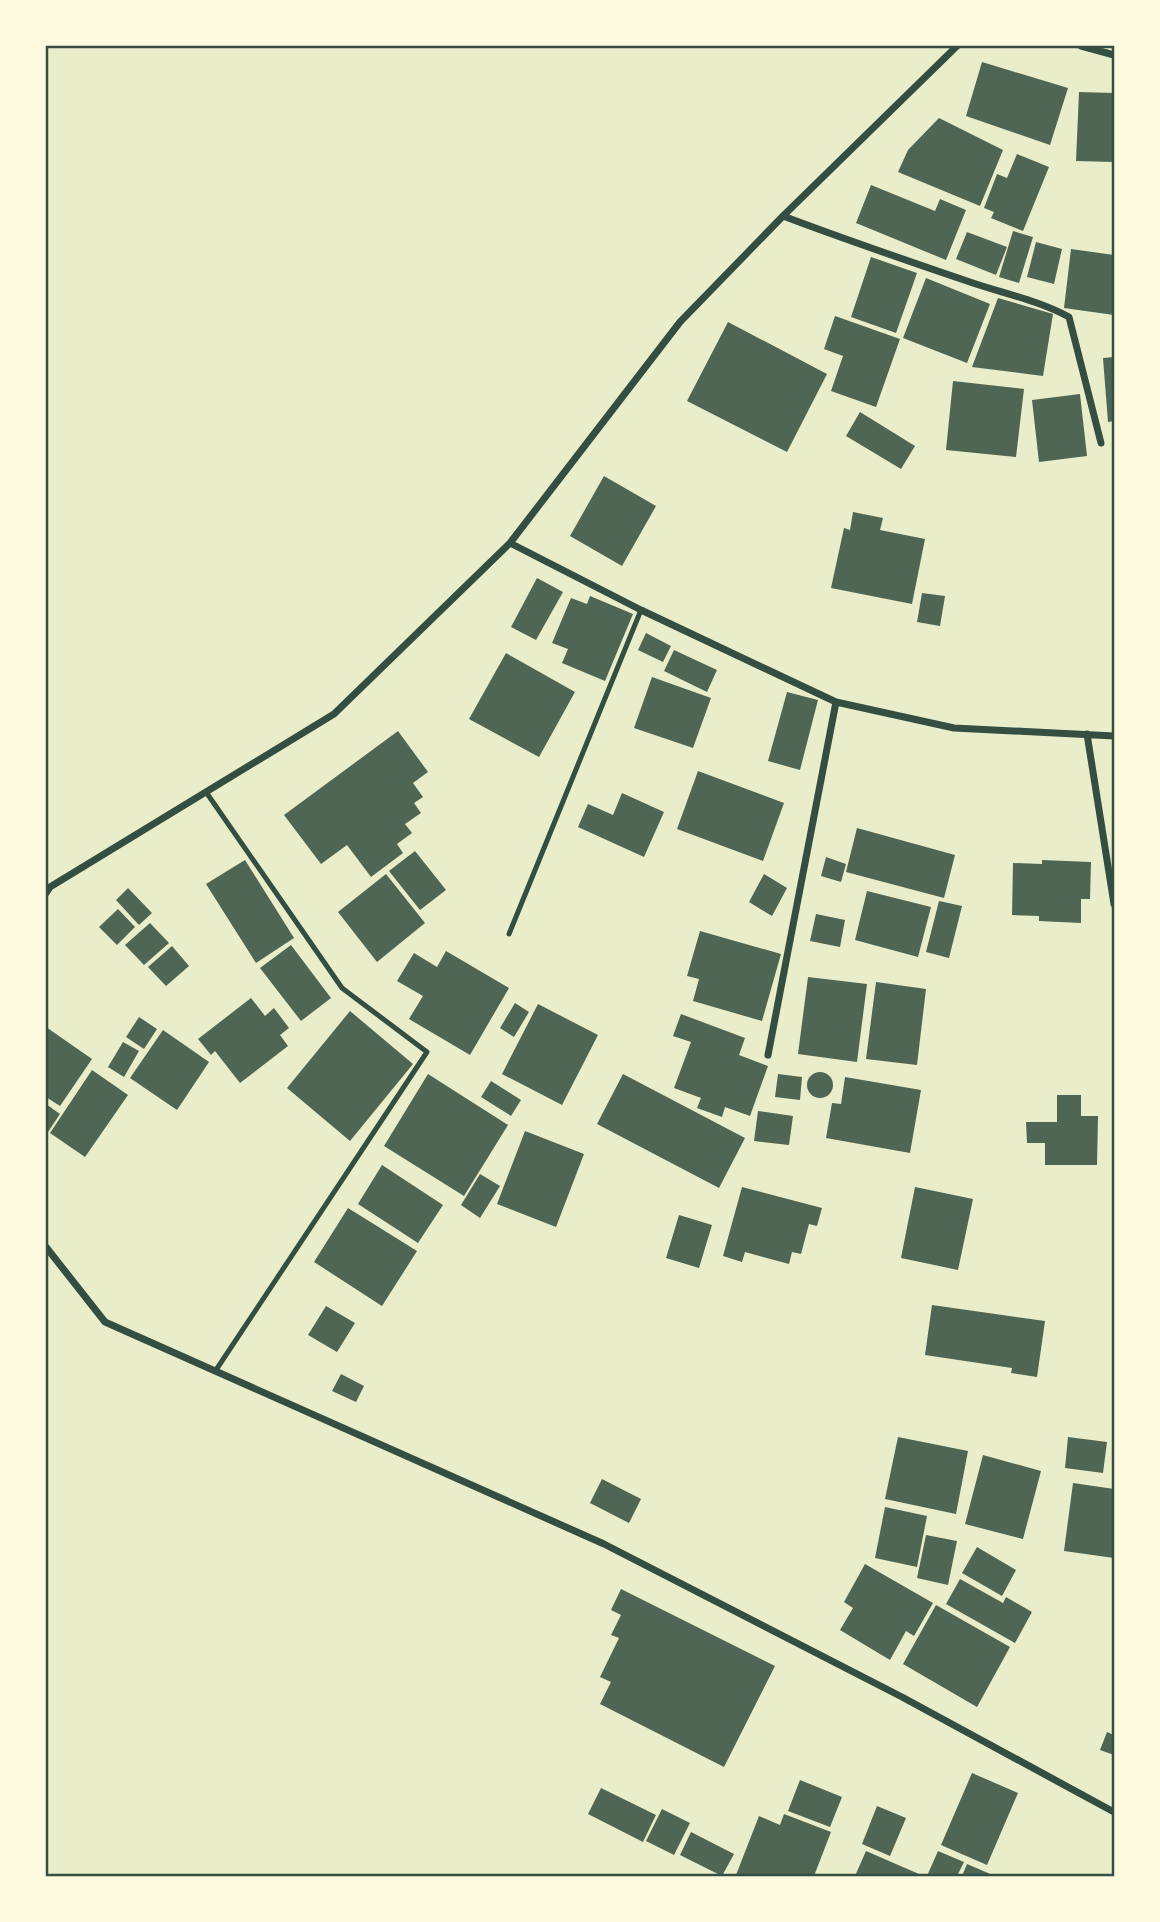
<svg xmlns="http://www.w3.org/2000/svg" width="1160" height="1922" viewBox="0 0 1160 1922" font-family="Cabin,sans-serif">
<style>
.building{fill:#4f6655}
.lines{fill:none;stroke-linecap:round;stroke-linejoin:round}
.service{stroke:#344e41;stroke-width:5}
.minor{stroke:#344e41;stroke-width:7}
.neatline{fill:none;stroke:#344e41;stroke-width:2.5}
</style>
<rect width="100%" height="100%" fill="#e9edc9"/>
<path class="building" d="M982 62 1068 88 1050 145 966 116Z
M1079 92 1114 93V162L1076 161Z
M939 118 1003 150 980 206 898 172 908 150Z
M1017 154 1049 167 1023 231 991 218 994 212 984 208 997 174 1007 178Z
M871 185 935 211 940 199 966 210 946 260 856 223Z
M1013 231 1033 237 1019 283 999 277Z
M967 232 1007 247 996 275 956 259Z
M1036 242 1062 249 1054 284 1027 277Z
M1071 249 1114 255V315L1064 308Z
M871 257 917 273 896 333 851 317Z
M926 278 990 304 967 363 903 338Z
M998 298 1053 314 1043 376 972 367Z
M835 316 900 339 876 407 831 391 843 356 824 349Z
M728 322 827 374 787 452 687 401Z
M1114 357V421L1108 422 1103 358Z
M953 381 1024 389 1016 457 946 450Z
M1080 394 1087 456 1039 462 1032 400Z
M860 412 915 446 901 469 846 436Z
M604 476 656 506 622 566 570 536Z
M853 512 883 518 880 530 925 539 912 604 831 588 844 528 850 530Z
M537 578 563 592 536 640 511 627Z
M922 593 945 596 940 626 917 622Z
M590 596 633 614 605 681 562 663 568 649 552 643 571 598 587 604Z
M646 633 671 646 663 662 638 650Z
M674 650 717 670 707 692 664 671Z
M506 653 575 692 539 757 469 719Z
M652 677 711 698 693 748 634 728Z
M787 692 818 700 800 770 768 761Z
M398 731 428 772 413 783 423 797 414 803 421 813 405 824 412 833 397 844 403 853 371 877 347 845 321 864 284 815Z
M698 771 784 803 763 861 677 829Z
M622 793 664 812 644 857 578 827 588 804 613 815Z
M857 828 955 855 944 898 846 872Z
M415 851 446 890 420 910 389 871Z
M826 857 846 864 841 882 821 876Z
M245 860 294 938 256 963 206 884Z
M1042 860 1091 862 1090 899H1081V923L1039 921V916L1012 915 1013 863 1042 864Z
M386 874 425 923 377 962 338 912Z
M764 874 787 888 772 916 749 902Z
M128 888 152 913 139 925 116 900Z
M867 891 931 907 918 957 855 940Z
M939 901 962 906 949 958 926 952Z
M118 909 135 927 117 945 99 927Z
M816 914 845 920 840 947 810 941Z
M150 923 169 943 144 965 125 945Z
M700 931 781 954 762 1021 693 1001 699 979 687 976Z
M291 945 331 998 301 1021 260 968Z
M172 946 189 966 166 986 148 967Z
M446 951 509 988 470 1055 409 1019 423 996 397 981 414 953 437 967Z
M808 977 867 984 857 1062 798 1054Z
M876 982 926 989 917 1065 866 1059Z
M251 998 265 1016 274 1008 289 1028 280 1035 288 1046 240 1083 215 1051 211 1055 198 1039Z
M515 1003 529 1012 514 1037 500 1028Z
M538 1004 598 1035 562 1105 502 1074Z
M350 1011 413 1064 350 1141 287 1088Z
M681 1014 745 1038 739 1055 768 1066 750 1116 725 1107 722 1117 697 1108 701 1098 674 1088 691 1042 673 1036Z
M139 1017 157 1029 144 1049 126 1037Z
M46 1027 92 1059 60 1106 46 1097Z
M163 1030 209 1062 177 1110 130 1078Z
M123 1042 139 1051 124 1077 108 1067Z
M92 1070 128 1095 85 1157 50 1133Z
M807 1085a13 13 0 1 1 26 0a13 13 0 1 1-26 0Z
M428 1074 508 1125 464 1196 384 1146Z
M623 1074 745 1138 719 1188 597 1124Z
M778 1074 802 1077 800 1100 775 1097Z
M845 1077 921 1090 910 1153 826 1138 832 1103 841 1104Z
M491 1081 521 1100 511 1116 481 1097Z
M1057 1095H1081V1116H1098L1097 1165H1045V1143H1027L1026 1122H1057Z
M46 1104 60 1114 46 1135Z
M758 1111 793 1116 789 1145 754 1141Z
M525 1131 584 1154 556 1227 497 1204Z
M382 1165 443 1205 418 1243 358 1204Z
M480 1174 500 1186 480 1218 461 1205Z
M742 1187 822 1208 817 1226 809 1224 801 1254 792 1252 789 1264 745 1252 742 1262 723 1256Z
M915 1187 973 1199 958 1270 901 1258Z
M348 1208 417 1251 382 1306 314 1262Z
M679 1215 712 1225 699 1268 666 1258Z
M932 1305 1045 1321 1037 1377 1011 1373 1012 1368 925 1355Z
M326 1306 355 1323 337 1352 308 1335Z
M341 1374 364 1386 356 1402 332 1391Z
M898 1437 968 1451 956 1514 885 1499Z
M1068 1437 1107 1442 1103 1473 1065 1468Z
M983 1455 1041 1471 1023 1539 965 1524Z
M602 1479 641 1499 629 1523 590 1503Z
M1073 1483 1114 1489V1558L1064 1551Z
M885 1507 927 1516 917 1567 875 1558Z
M926 1535 957 1541 948 1585 917 1578Z
M977 1547 1016 1570 1002 1596 962 1573Z
M865 1564 933 1603 914 1636 906 1631 890 1660 840 1630 853 1608 844 1602Z
M960 1579 1003 1603 1006 1597 1032 1612 1015 1643 946 1604Z
M621 1589 775 1666 724 1767 600 1704 611 1682 600 1677 619 1638 611 1635 621 1615 611 1610Z
M936 1605 1010 1647 977 1707 903 1664Z
M1107 1732 1114 1735V1755L1100 1750Z
M972 1773 1018 1793 987 1865 941 1845Z
M800 1780 842 1797 830 1827 788 1811Z
M601 1788 656 1815 643 1842 588 1814Z
M877 1806 906 1818 890 1856 862 1844Z
M662 1809 690 1823 674 1855 646 1841Z
M784 1814 831 1832 814 1876H741L736 1875 759 1816 780 1825Z
M691 1832 734 1854 722 1876 680 1855Z
M866 1851 919 1874 918 1876H855Z
M938 1851 964 1862 957 1876H927Z
M967 1864 995 1876H962Z"/>
<g class="lines">
<path class="service" d="M206 792 342 988 427 1052 216 1370
M509 934 641 610"/>
<path class="minor" d="M1081 46 1114 55
M783 216C844 239 905 260 967 281 1001 293 1038 300 1069 317L1101 443
M510 543 641 610 836 702 954 728 1114 736
M1087 734 1114 904
M46 893 50 887 334 714 510 543 680 322 783 216 957 46
M768 1055 836 702
M46 1247 105 1322 604 1544 902 1697 1114 1812"/>
</g>
<rect width="1160" height="1922" fill="none" stroke="#fefae0" stroke-width="94"/>
<rect x="47" y="47" width="1066" height="1828" class="neatline"/>
</svg>
